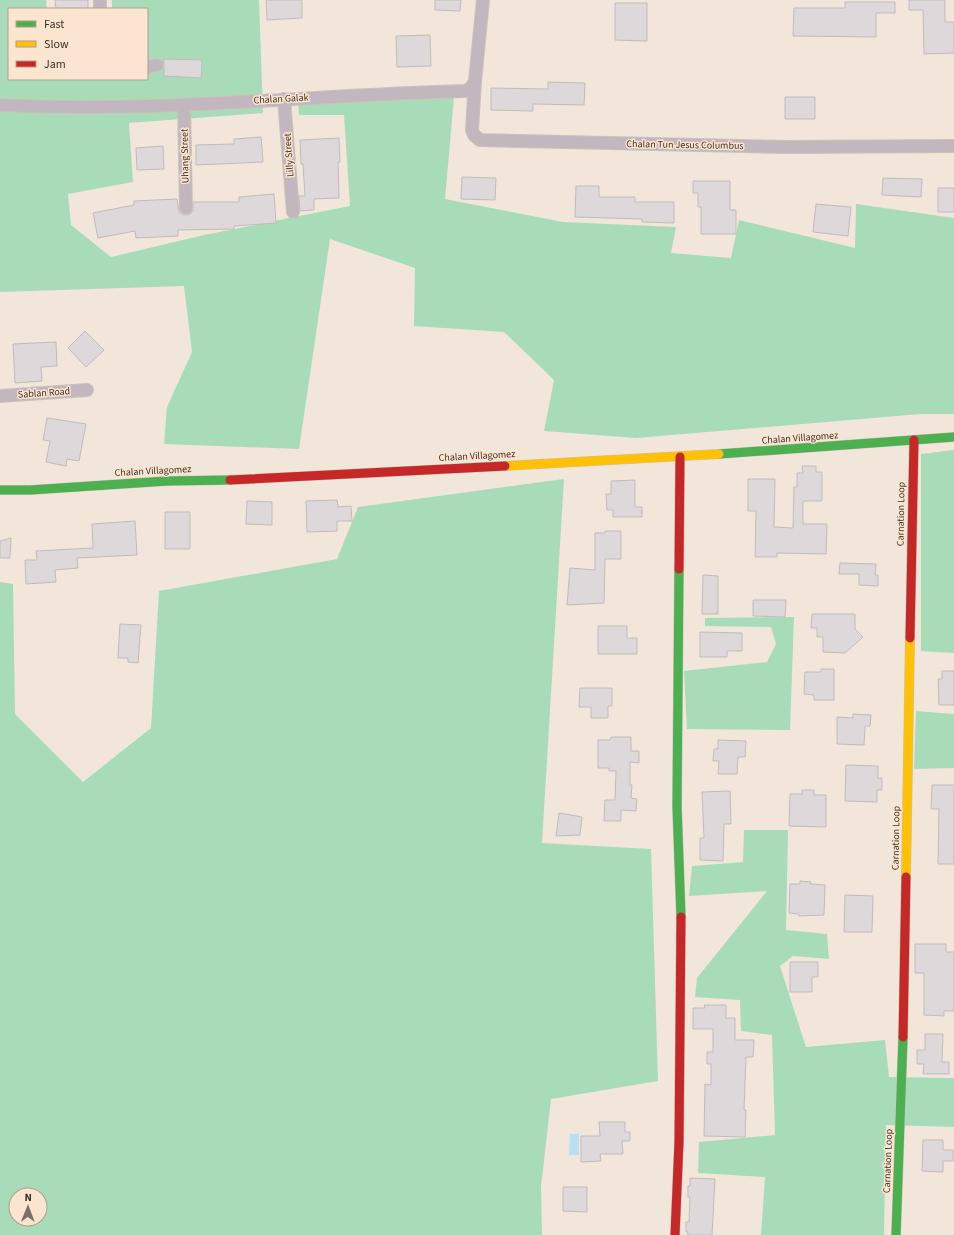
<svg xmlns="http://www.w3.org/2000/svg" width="954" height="1235" viewBox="0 0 954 1235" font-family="'Source Sans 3',sans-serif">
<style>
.forest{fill:#a8dcb8;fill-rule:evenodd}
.water{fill:#badef3}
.building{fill:#ded8da;stroke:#c0bbbc}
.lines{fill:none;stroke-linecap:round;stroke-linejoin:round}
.street-casing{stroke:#ccc2b8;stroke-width:14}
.fast-casing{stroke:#ccc2b8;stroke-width:10}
.slow-casing{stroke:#ccc2b8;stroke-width:10}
.jam-casing{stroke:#ccc2b8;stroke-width:10}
.street{stroke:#c2b7bf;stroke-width:12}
.fast{stroke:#4caf50;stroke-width:9}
.slow{stroke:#ffc107;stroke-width:9}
.jam{stroke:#c62828;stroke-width:9}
.labels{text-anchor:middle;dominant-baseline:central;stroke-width:3;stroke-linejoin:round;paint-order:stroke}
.street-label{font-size:10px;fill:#3c3126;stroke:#fce5d0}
</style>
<rect width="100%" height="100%" fill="#f2e6da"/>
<path class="forest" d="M0 0H46L47 9H9V79H147V9H112V0H259L263 113 129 123 133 182 68 194 71 225 111 257 204 235 350 206 344 115H299L298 101 454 97 445 199 563 222 676 227 671 253 731 258 739 220 855 248 856 204 954 218V414H921L636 438 544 431 554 380 504 332 414 326 415 268 330 239 299 449 164 444 167 407 192 352 184 286 0 292Z
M954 450V653L921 651V454Z
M564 479 542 843 651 849 658 1081 551 1099 541 1187 542 1235H0V582L13 584 15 714 83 782 151 728 159 591 337 559 358 507ZM16 1195H40V1219H16Z
M794 617 790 730 687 729 684 671 767 662 776 644 771 627 705 626V618Z
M916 711 954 714V768L914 769Z
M744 830H788L786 930 827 934 829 959 793 956 780 966 806 1047 885 1040 889 1077 954 1078V1127L886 1125 884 1235H761L765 1177 698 1173 699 1142 775 1135 772 1035 741 1031 740 1000 695 997 697 978 767 891 689 896 692 866 743 862Z"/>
<path class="water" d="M570 1134H579V1155H569Z"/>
<path class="building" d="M55 0H88V9H56Z
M266 0H302V18L267 20Z
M435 0H461L460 11 435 10Z
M909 0H945V22H954V53L924 54 923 10H909Z
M845 2H895V13H876V37L793 36 794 8H845Z
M615 3H647V41L615 40Z
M430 35 431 66 397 67 396 36Z
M164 59 202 60 201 78 164 76Z
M548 82 585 83 584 105 533 104V111L491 110V88L548 89Z
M785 97H815V119H785Z
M261 137 263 162 196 165V145L234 144V139Z
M339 138 340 162H338L339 198 314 199V210L300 211 299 196H305L303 164H301L300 140Z
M163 146 164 169 137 170 136 148Z
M462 177 496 178 495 200 461 199Z
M883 178 922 179 921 197 882 195Z
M693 181H730V210H736V234H701V207H698V193H693Z
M576 186H599V197H635V202H674V223L642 222V219L575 217Z
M938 188H954V212H938Z
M274 194 276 223 234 226V229L178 230V236L136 238 135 231 98 238 93 213 134 205V201L177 199 179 212 183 215H187L190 214 193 211V202H239V197Z
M816 204 851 207 848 236 813 232Z
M85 331 104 350 86 367 68 348Z
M56 342 57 366 41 367 42 381 15 383 13 344Z
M47 418 86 424 79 461 67 459 66 466 46 462 50 441 43 440Z
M802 466H816V472H822V501H803V524H827L826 554 777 553V557H755L756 511H748V479H775L774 527 793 528 794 487H797V473H803Z
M635 480V507H642V517H613V510H607L606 494H611V481Z
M337 500 338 507 351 506 352 521H337V531L307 532 306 501Z
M247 501 272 502V525L246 524Z
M165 512H190V549H165Z
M135 521 137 555 77 558 78 568 55 570 56 582 26 584 25 560H37L36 551 93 548 92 524Z
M605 531H621V559H605L604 603 567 605 570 568 595 570V533H605Z
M11 538 10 558H0V541Z
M840 563 876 564 875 575H878V586L859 585V574H839Z
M703 575 718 576V614H702Z
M753 600H786L785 617 753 616Z
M812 614H855V629L863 637 845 653 823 652V637H817V628H811Z
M120 624 141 625 138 663 128 662V658H118Z
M598 626H627V638H637V654H598Z
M700 632 742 633V651H727V657H700Z
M821 669H834V700H814V695L804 694 805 672H821Z
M942 671H954V705H939L938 679H942Z
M580 688H612V706H608V718H591V707H579Z
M853 714 871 715 870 726H865L864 745 837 744V717L853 718Z
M611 737H631V751H639V763L630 762V785H632L631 798 637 799 636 811 621 810V821H604L605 800H615L616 771H609V768H598V740H610Z
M718 740 746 741 745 757H738L737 774H718L719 761H713L714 749H718Z
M846 765 878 766V778H882V790H877V802L845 801Z
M932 785H954V864H938L939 809H931Z
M802 790H814V795H826V827L789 826 790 794H802Z
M730 791 731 824H724L723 861 700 860V838H704L702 792Z
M559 813 582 817 580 835 556 836Z
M800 881 811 882 810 884 825 885 824 915 799 916V914L789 913 790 884H800Z
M845 895 873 896 872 932H844Z
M915 944H946V952H954V1011H944V1016L924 1015V973H915Z
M790 962H818V977H812V992H790Z
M704 1005H726V1018H735V1040H754L753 1057H746L744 1110H746L745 1137 704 1136 705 1084 711 1085V1064H707V1052H713V1029H693V1008H705Z
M925 1034H943L942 1062H949V1074H923L924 1064H917V1050H925Z
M599 1122H625V1132H630V1141H622L623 1154H600L601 1161 581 1162V1136H600Z
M923 1140H943V1150H953V1161H943V1172L922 1171Z
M690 1178 715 1179 712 1235H688V1232H686V1222H689L690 1197H688V1186H690Z
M563 1187H587V1212L563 1211Z"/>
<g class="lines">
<g class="street-casing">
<path id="street" d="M100 0V9
M147 67 157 65
M475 81 472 130 474 135 480 140 787 147 954 146
M284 99 293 212
M0 105C155 113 310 95 465 91L471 88 475 81 483 0
M184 105 186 208
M0 396 87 390"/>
</g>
<g class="fast-casing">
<path id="fast" d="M719 454 954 437
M0 490H30L167 481 230 480
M679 569 677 806 681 917
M896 1235 903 1037"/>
</g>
<g class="slow-casing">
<path id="slow" d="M505 466 719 454
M906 877 910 638"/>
</g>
<g class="jam-casing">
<path id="jam" d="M230 480 505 466
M679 569 680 457
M910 638 914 440
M903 1037 906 877
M675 1235 679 1142 681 917"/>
</g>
<use href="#street" class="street"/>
<use href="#fast" class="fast"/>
<use href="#slow" class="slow"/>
<use href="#jam" class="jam"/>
</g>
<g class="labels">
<g class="street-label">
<text transform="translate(281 99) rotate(-3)">Chalan Galak</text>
<text transform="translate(685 145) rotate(1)">Chalan Tun Jesus Columbus</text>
<text transform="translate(289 155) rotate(-94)">Lilly Street</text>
<text transform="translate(185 156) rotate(-91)">Uhang Street</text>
<text transform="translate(44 393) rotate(-4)">Sablan Road</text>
<text transform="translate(800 438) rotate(-4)">Chalan Villagomez</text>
<text transform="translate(477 456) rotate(-3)">Chalan Villagomez</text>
<text transform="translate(153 471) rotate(-3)">Chalan Villagomez</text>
<text transform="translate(901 514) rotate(-89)">Carnation Loop</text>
<text transform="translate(896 838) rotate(-89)">Carnation Loop</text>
<text transform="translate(888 1161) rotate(-88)">Carnation Loop</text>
</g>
</g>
<rect x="8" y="8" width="140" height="72" fill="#fce5d0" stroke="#af9d8c"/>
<rect x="16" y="21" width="20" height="6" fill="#4caf50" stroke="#af9d8c"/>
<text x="44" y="28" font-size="12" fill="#3c3126">Fast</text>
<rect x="16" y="41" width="20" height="6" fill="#ffc107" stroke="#af9d8c"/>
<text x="44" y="48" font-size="12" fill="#3c3126">Slow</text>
<rect x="16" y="61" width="20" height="6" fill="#c62828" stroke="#af9d8c"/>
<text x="44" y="68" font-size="12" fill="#3c3126">Jam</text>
<g transform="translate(28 1207) rotate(1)"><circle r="19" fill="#fce5d0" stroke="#af9d8c"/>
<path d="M0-3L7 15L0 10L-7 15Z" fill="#7c7065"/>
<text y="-6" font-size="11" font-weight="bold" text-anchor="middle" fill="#3c3126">N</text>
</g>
</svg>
